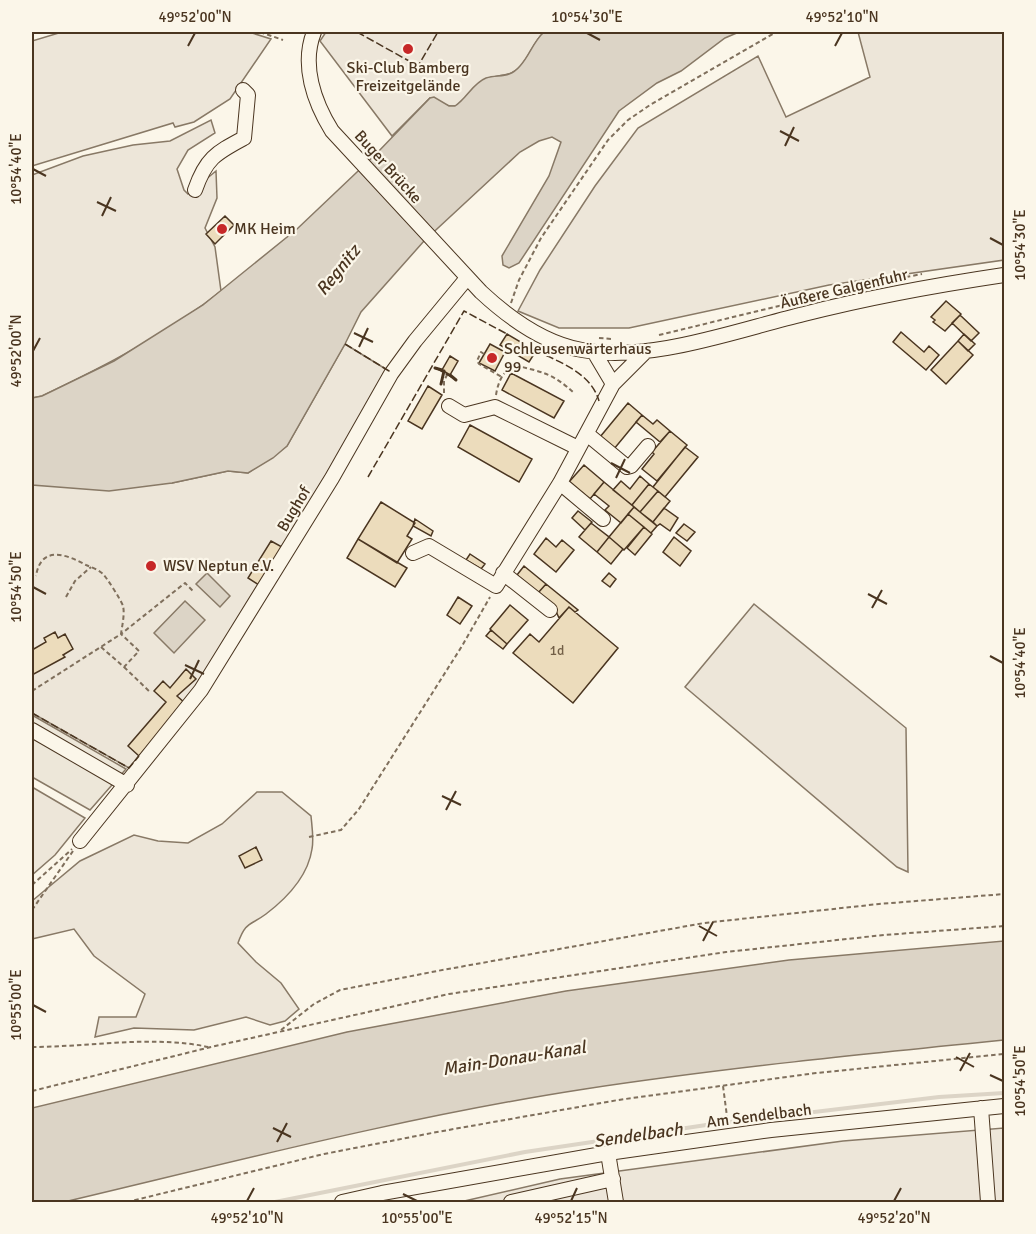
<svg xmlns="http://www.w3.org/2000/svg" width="1036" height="1234" viewBox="0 0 1036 1234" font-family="Signika,sans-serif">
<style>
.green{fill:#ede6d9;stroke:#887966;stroke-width:1.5}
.parking{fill:#ede7d9;stroke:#887966;stroke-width:1.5}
.water{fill:#dcd4c6;stroke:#887966;stroke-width:1.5}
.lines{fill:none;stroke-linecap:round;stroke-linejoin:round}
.stream{stroke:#dcd4c6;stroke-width:4}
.building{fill:#ecdcbc;stroke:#4a3520;stroke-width:1.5}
.minor-casing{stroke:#4a3520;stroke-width:16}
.path{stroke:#7f6f5c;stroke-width:2;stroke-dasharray:4.5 3;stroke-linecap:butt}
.minor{stroke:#fbf6e9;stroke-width:14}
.fence{stroke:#4a3520;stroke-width:1.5;stroke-dasharray:8 3;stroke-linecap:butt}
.wall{stroke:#4a3520;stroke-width:3}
.ticks{fill:none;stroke:#4a3520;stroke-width:2}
.poi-dot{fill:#c62828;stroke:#fbf6e9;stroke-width:2}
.labels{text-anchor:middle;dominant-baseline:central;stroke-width:4.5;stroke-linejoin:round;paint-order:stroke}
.number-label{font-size:14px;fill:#725f47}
.poi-label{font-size:16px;fill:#4a3520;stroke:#fbf6e9;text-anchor:start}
.street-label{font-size:16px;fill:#4a3520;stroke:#fbf6e9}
.water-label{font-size:18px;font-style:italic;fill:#4a3520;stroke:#fbf6e9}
.neatline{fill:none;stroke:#4a3520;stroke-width:2}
.ticks-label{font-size:15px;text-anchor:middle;fill:#4a3520}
</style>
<rect width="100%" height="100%" fill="#fbf6e9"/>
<path class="green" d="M62 32H249L271 39 230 99 194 122 175 127 173 123 32 166V41Z
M326 32H544C533 42 530 56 520 67 510 77 501 74 490 78 485 80 478 85 474 88 467 93 463 106 453 106 446 107 437 101 430 98L392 136 320 41Z
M858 32H1004V260L829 285 629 328H559L518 311 540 270 595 186 638 128 758 56 786 117 870 77Z
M211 120 215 133 188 150 177 169 184 190 188 194 216 171 217 198 205 228 215 247 221 291C167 334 105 366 42 396L32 398V175L83 156 133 145 170 141Z
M345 344 389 371 197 687 129 768 32 713V485L172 483 228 471 248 473 287 446Z
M754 604 906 728 908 872 897 867 685 687Z
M32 787 85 818 55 855 32 875Z
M257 792H282L311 816C312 827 314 839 312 849 308 876 287 898 266 914 250 926 246 921 238 943L256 962 281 983 299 1009 285 1021 270 1025 246 1017 194 1030 134 1028 95 1037 99 1017H136L145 994 94 956 74 929 32 939V901L80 861 134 835 158 841 188 843 222 824Z
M1004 1128V1202H460L560 1179 843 1141Z"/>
<path class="parking" d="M32 715 126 769 90 810 32 777Z"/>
<path class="water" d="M544 32H739L725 38 681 71 657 83 619 111 519 263 509 268 503 265 502 256 549 176 561 142 552 137 539 141 520 152 424 241 361 312 345 344 287 446 273 458 248 473 228 471 172 483 109 491 32 485V398L42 396 114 361 203 305 297 229 376 154 430 98 434 97 449 106H455C467 98 473 83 486 78 499 74 509 79 520 66 530 55 533 42 544 32Z
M207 573 230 596 220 607 196 584Z
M185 601 205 620 174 653 154 633Z
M1004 941V1040C864 1054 724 1068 585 1089 409 1116 237 1161 64 1202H32V1108L347 1032 566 991 789 960Z"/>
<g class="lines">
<path class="stream" d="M275 1202 525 1152 713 1124 939 1097 1004 1093"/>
</g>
<path class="building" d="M225 216 234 225 215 244 206 234Z
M946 301 961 314 945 331 933 322 935 320 931 317Z
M960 315 979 333 971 341 952 323Z
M901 332 924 352 929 346 939 355 926 370 893 342Z
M507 334 536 351 529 362 500 345Z
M964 334 975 344 968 351 958 341Z
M958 341 973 355 946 384 931 370Z
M490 344 505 352 495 371 479 363Z
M450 356 458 361 450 375 442 370Z
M511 373 564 401 554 418 502 390Z
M428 386 442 395 422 429 408 421Z
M628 403 642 415 614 449 600 437Z
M642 415 653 424 657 420 670 431 660 442 636 422Z
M470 425 532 459 519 482 458 447Z
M670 431 687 445 657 481 642 469 654 454 652 452Z
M685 447 698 457 665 497 653 487Z
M584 465 604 482 590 499 569 482Z
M640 476 649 484 632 505 613 490 621 481 630 489Z
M604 482 634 507 621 523 605 510 609 506 594 494Z
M649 484 658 491 640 512 632 505Z
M658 491 670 501 653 522 640 512Z
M381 502 415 523 407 536 412 539 397 563 358 539Z
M634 507 657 526 651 533 628 514Z
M664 508 678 518 670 531 660 524 657 526 653 522Z
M578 511 592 522 585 530 572 518Z
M628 514 644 527 624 550 609 537Z
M415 519 433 531 431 536 413 526Z
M591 523 609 537 597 552 579 537Z
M684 524 695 532 687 541 676 533Z
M644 527 652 534 635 555 627 548Z
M609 537 623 549 611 564 597 552Z
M674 537 691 551 680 566 663 552Z
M546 538 556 547 562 540 574 550 556 572 534 554Z
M358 539 407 568 395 587 347 558Z
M271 541 282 547 259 585 248 578Z
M470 554 485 564 481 569 466 560Z
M524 566 546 584 538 593 517 575Z
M609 573 616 579 610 587 602 581Z
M546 584 578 610 575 612 569 607 559 618 554 607 538 593Z
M458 597 472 606 460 624 447 615Z
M510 605 528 620 507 644 490 629Z
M569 607 618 648 573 703 513 653 530 634 539 642Z
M491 630 507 644 503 649 486 636Z
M55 632 58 638 65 634 73 649 63 655 65 657 32 675V650L46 642 44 638Z
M186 669 196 679 177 696 185 703 139 756 128 746 166 702 154 691 163 681 170 688Z
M256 847 262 860 245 868 239 856Z"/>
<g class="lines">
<g class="minor-casing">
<path id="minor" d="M314 32C301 65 314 102 332 131L481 292C509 318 543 343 582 350 649 363 737 330 804 314 870 297 937 285 1004 275
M195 190C206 158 216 153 244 138L248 95 243 90
M594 352 613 384
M449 406 464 415 495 407 578 448
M587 434 627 467 631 466 648 446
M560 483 603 519
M413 553 429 546 496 586 560 483 613 384 645 352
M503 573 550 610
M32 730 127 785
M80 841 201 690 332 478 391 374 415 341 467 278
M981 1108 988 1202
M608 1153 616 1202
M342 1202 382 1193 608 1153 771 1130 1004 1106
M511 1202 613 1179"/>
</g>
<path class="path" d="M260 32 283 40
M869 284 922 274
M511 303 519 280 541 238 608 140 628 120 650 105 776 32
M659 335 787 304
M599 338 612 339
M484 354 481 352 477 361 479 364 502 377
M444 393V381L448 373
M496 395C498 382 503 371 514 365 542 372 553 373 575 394
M66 597 75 581 91 567
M101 647 124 667 139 651 121 634 185 583 194 592
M124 667 150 692
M32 691 121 634C122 626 125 614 123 606 121 600 107 578 103 574 99 570 91 567 86 565 66 554 41 545 36 576
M309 837 341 830 359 809 462 646 490 597
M32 885 72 849
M32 910 73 851
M281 1030 314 1004 340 990 437 971 704 923 879 904 1004 894
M32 1047C87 1047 154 1035 208 1047
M723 1086 728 1124
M32 1091 211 1047 449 994 726 952 884 935 1004 926
M127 1202 324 1154 437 1132 618 1100 816 1073 1004 1054"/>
<use href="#minor" class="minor"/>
<path class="fence" d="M357 32 418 66 438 32
M345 344 389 371 388 373
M536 351C560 362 591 373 599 401
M436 368 455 379
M368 477 464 311 507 334
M32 713 129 768 139 756"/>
<path class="wall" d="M435 368 442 370
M450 375 456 380
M441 384 444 371"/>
</g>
<path class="ticks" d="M587 33 600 40M188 46 195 33M835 46 842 33M780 131 799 141M785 146 794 127M33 169 46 176M97 202 116 211M102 216 111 197M990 238 1003 245M354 333 373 342M359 347 368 328M33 351 40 338M611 463 630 473M616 478 625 459M33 587 46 594M868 594 887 604M872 608 882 590M990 656 1003 663M185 665 204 674M190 679 199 660M442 796 461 805M446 810 456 791M699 926 717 936M703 941 713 922M33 1005 46 1012M956 1057 974 1067M960 1071 970 1053M990 1075 1003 1081M273 1128 291 1137M277 1142 287 1123M403 1194 417 1201M247 1201 254 1188M571 1201 577 1188M894 1201 901 1188"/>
<g class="poi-dot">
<circle cx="408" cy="49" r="6"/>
<circle cx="222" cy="229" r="6"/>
<circle cx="492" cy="358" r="6"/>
<circle cx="151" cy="566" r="6"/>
</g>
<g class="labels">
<g class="number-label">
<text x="557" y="650">1d</text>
</g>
<g class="poi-label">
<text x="408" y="68" text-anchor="middle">Ski-Club Bamberg<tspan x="408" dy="18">Freizeitgelände</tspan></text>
<text x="234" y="229">MK Heim</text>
<text x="504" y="349">Schleusenwärterhaus<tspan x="504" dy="18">99</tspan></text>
<text x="163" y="566">WSV Neptun e.V.</text>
</g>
<g class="street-label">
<text transform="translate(388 167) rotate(48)">Buger Brücke</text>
<text transform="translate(844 289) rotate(-13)">Äußere Galgenfuhr</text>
<text transform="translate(294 509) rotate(-59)">Bughof</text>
<text transform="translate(759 1116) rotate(-7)">Am Sendelbach</text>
</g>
<g class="water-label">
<text transform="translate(338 270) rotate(-51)">Regnitz</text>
<text transform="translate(514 1058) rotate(-9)">Main-Donau-Kanal</text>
<text transform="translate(638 1135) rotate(-8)">Sendelbach</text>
</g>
</g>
<rect width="1036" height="1234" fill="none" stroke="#fbf6e9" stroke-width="66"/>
<rect x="33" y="33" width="970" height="1168" class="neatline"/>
<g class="ticks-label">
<text x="195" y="22">49°52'00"N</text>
<text x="587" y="22">10°54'30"E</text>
<text x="842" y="22">49°52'10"N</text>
<text transform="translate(16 169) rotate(-90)" y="5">10°54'40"E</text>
<text transform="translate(1020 245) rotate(-90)" y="5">10°54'30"E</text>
<text transform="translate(16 351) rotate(-90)" y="5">49°52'00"N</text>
<text transform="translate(16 587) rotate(-90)" y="5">10°54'50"E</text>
<text transform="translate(1020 663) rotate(-90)" y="5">10°54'40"E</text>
<text transform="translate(16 1005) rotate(-90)" y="5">10°55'00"E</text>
<text transform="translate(1020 1081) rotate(-90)" y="5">10°54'50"E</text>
<text x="247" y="1223">49°52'10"N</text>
<text x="417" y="1223">10°55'00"E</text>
<text x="571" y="1223">49°52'15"N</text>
<text x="894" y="1223">49°52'20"N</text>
</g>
</svg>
